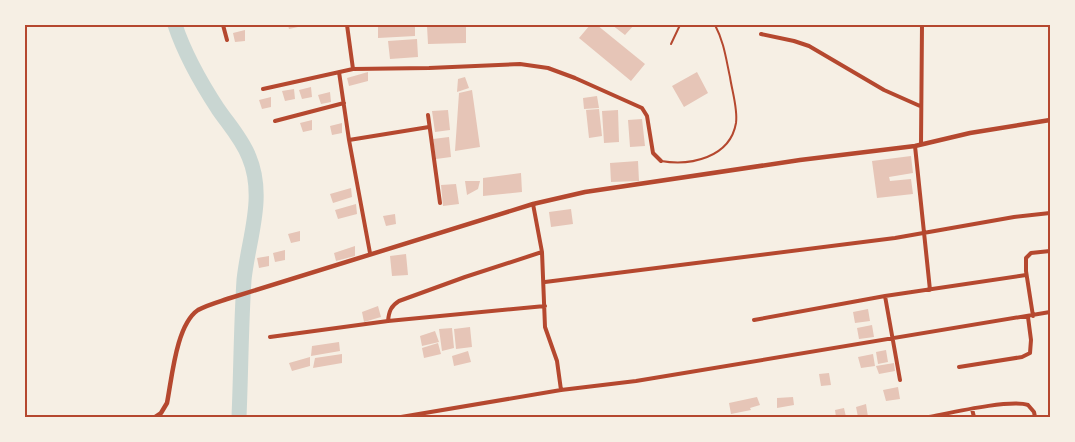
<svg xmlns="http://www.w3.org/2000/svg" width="1075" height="442" viewBox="0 0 1075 442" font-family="Rubik,sans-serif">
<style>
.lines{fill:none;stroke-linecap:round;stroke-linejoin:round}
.river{stroke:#c9d6d2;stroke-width:15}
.building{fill:#e6c5b7}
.service{stroke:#b5482f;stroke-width:2}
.minor{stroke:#b5482f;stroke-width:4}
.tertiary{stroke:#b5482f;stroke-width:4.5}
.neatline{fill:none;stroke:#b5482f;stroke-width:2}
</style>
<rect width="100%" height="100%" fill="#f6efe4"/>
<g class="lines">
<path class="river" d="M175 25C185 55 201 83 218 109 229 125 242 139 249 157 266 197 248 240 244 280 241 326 241 371 239 417"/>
</g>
<path class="building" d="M288 25H298V27L289 29Z
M378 25H415V36L378 38Z
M466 25V43L428 44 427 26Z
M590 25H597L645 64 631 81 579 38Z
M612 25H634L625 35Z
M245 30V41L235 42 233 33Z
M417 39 418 57 390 59 388 41Z
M368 72V81L349 86 347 78Z
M697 72 708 93 684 107 672 86Z
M465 77 469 88 457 92 458 79Z
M311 87 312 97 302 99 299 90Z
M294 89 295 99 285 101 282 91Z
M472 90 480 147 455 151 459 93Z
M330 92 331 102 321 104 318 95Z
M597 96 599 108 584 109 583 98Z
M271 97V107L262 109 259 100Z
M599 109 602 136 589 138 586 110Z
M448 110 450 130 435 132 432 111Z
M618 110 619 142 604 143 602 111Z
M642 119 645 146 630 147 628 120Z
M312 120V130L303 132 300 123Z
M342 123V133L332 135 330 126Z
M449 137 451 157 436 159 433 139Z
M911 156 913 173 889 177 890 181 911 179 913 194 877 198 872 161Z
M638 161 639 181 611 182 610 163Z
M521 173 522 192 483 196V178Z
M465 181H480L478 189 467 195Z
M456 184 459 204 443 206 441 185Z
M351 188 352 197 333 203 330 194Z
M356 204 357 214 338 219 335 210Z
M571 209 573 224 551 227 549 212Z
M395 214 396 224 386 226 383 216Z
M300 231V241L291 243 288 234Z
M355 246V256L336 261 334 253Z
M285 250V260L275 262 273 253Z
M406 254 408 275 392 276 390 256Z
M269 256V266L259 268 257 258Z
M378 306 381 317 364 322 362 312Z
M868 309 870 321 855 323 853 312Z
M872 325 874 337 859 339 857 328Z
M470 327 472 347 456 349 454 329Z
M452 328 454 348 442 351 439 329Z
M435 331 439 342 422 346 420 336Z
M339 342 340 351 311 356 312 346Z
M438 343 441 354 424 358 422 348Z
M886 350 888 362 878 364 876 352Z
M468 351 471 362 454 366 452 356Z
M342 354V363L313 368 315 358Z
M873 354 875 366 861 368 858 357Z
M310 357V366L292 371 289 363Z
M894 363 895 371 879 374 876 366Z
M829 373 831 385 821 386 819 374Z
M898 387 900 399 886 401 883 390Z
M757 397 760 405 750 408 751 410 731 414 729 403Z
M793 397 794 405 777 408V398Z
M866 404 868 417H858L856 407Z
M844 408 846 417H836L835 410Z"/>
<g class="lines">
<path class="service" d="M671 44 680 25
M661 161C690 166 730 158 736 123 738 109 732 91 730 77 726 59 724 42 715 25"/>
<path class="minor" d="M223 25 227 40
M347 25 353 69 429 68 520 64 548 68 575 78 642 108 647 116 653 153 661 161
M761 34 794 41 809 46 884 90 920 106
M339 72 349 140 370 253
M263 89 353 69
M428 115 440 203
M275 121 344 103
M349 140 429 127
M921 144 922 25
M915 146 930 290
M533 204 542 252 545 327 557 361 561 390
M545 282 895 238 1014 217 1050 213
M885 296 900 380
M1033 316 1026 271V258L1031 253 1050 251
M754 320 885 296 1026 275
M388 321C389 311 391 306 399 301L465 277 542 252
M270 337 388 321 545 306
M959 367 1022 357 1030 353 1031 340 1028 317
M972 409 974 417
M401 417 561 390 636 381 1050 312
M929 417C950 413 1010 399 1028 405L1034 412 1035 417
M1046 417H1050"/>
<path class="tertiary" d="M155 417 161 413 167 403C172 378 176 325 198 310 207 305 218 302 227 299L533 204 585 192 800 160 915 146 970 133 1050 120"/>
</g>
<rect width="1075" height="442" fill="none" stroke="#f6efe4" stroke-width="52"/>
<rect x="26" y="26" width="1023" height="390" class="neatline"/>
</svg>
